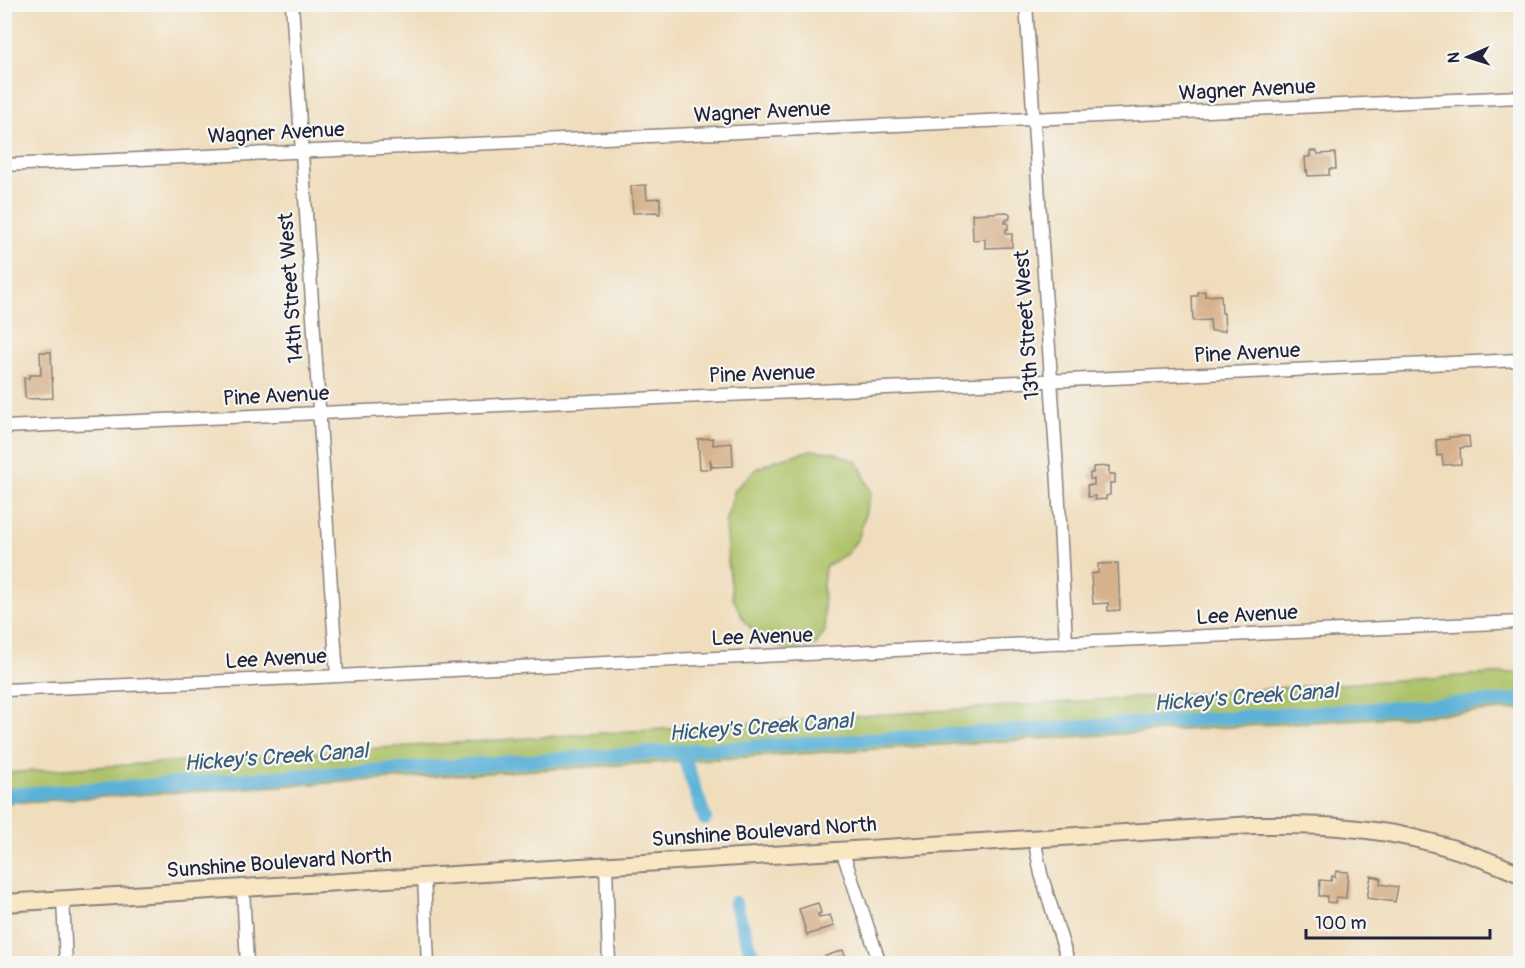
<svg xmlns="http://www.w3.org/2000/svg" width="1525" height="968" viewBox="0 0 1525 968" font-family="Pangolin,sans-serif">
<style>
.green{fill:#adc267;stroke:#687251;stroke-width:1.5}
.lines{fill:none;stroke-linecap:round;stroke-linejoin:round}
.canal{stroke:#5cb1d8;stroke-width:14}
.building{fill:#d6b18c}
.street-casing{stroke:#89807c;stroke-width:15}
.secondary-casing{stroke:#89807c;stroke-width:20}
.street{stroke:#fff;stroke-width:12}
.secondary{stroke:#f9e7c3;stroke-width:16}
.labels{text-anchor:middle;dominant-baseline:central;stroke-width:4.5;stroke-linejoin:round;paint-order:stroke}
.street-label{font-size:21px;fill:#22223b;stroke:#f6f6f2}
.water-label{font-size:22px;font-style:italic;fill:#395b7a;stroke:#f6f6f2}
</style>
<rect width="100%" height="100%" fill="#f6f6f2"/>
<filter id="ink" filterUnits="userSpaceOnUse"><feTurbulence type="fractalNoise" baseFrequency=".0167" numOctaves="2"/><feDisplacementMap in="SourceGraphic" scale="12" xChannelSelector="R" yChannelSelector="G"/><feConvolveMatrix kernelMatrix="1 2 1 2 8 2 1 2 1" color-interpolation-filters="sRGB"/></filter>
<filter id="wash" filterUnits="userSpaceOnUse"><feTurbulence type="fractalNoise" baseFrequency=".008" numOctaves="4" result="noise"/><feDisplacementMap in="SourceGraphic" scale="24" xChannelSelector="R" yChannelSelector="G"/><feGaussianBlur stdDeviation="1.35" result="paint"/><feColorMatrix in="noise" values="0 0 0 0 0 0 0 0 0 0 0 0 0 0 0 0 0 1.4 0 .05"/><feComposite in="paint" operator="in"/></filter>
<g filter="url(#wash)">
<rect width="100%" height="100%" fill="#f0ddbc"/>
<path class="green" d="M811 450 833 452 858 462 871 492 859 537 848 553 825 567 823 585 825 631 815 646 784 649 763 640 744 621 733 598 728 561 725 523 735 490 756 469 776 460Z
M1520 672V709L5 803V773Z"/>
<g class="lines">
<path class="canal" d="M682 751 705 819
M4 795 682 751 1520 700
M735 903 755 964"/>
</g>
<g id="blocks">
<path class="building" d="M1310 151H1317L1318 154 1335 153 1336 169H1329V175L1308 176 1307 170 1306 171 1305 157H1310Z
M646 185 647 199 660 198V214H658L657 212 633 213 631 186Z
M1007 212 1010 214V218L1005 221V223H1008V229H1006V234H1012V247L985 248V239L973 240 972 214Z
M1205 291V296L1221 295 1222 313H1224L1225 331H1211L1210 320 1193 321 1192 296H1198V292Z
M40 352H51L53 398 27 399 25 397 24 378H29V375H41Z
M1469 436 1470 447 1460 448 1461 464 1443 465 1442 455 1437 456 1436 440 1449 439V437Z
M713 438V445L732 443 733 466 712 467 710 459 711 469H700L698 439Z
M1109 466V474H1115V483H1110V495L1106 496V499L1095 500V496L1088 497 1087 485H1094V479H1090V473H1093V467Z
M1118 563 1120 610 1108 611V603L1093 604 1091 574 1098 573V564Z
M1336 871 1348 872 1346 898 1336 897 1335 903 1327 902V896H1319L1320 880 1331 881 1332 876 1335 877Z
M1371 876 1381 878 1380 884 1398 887 1395 902 1367 898Z
M818 903 821 913 818 914 819 918 830 915 834 926 807 935 799 909Z
M843 950 848 963 806 964V963Z"/>
</g>
</g>
<g filter="url(#ink)">
<use href="#blocks" fill-opacity="0" stroke="#89807c" stroke-width="1.5"/>
<g class="lines">
<g class="street-casing">
<path id="street" d="M292 4 337 676
M1026 4 1058 484 1066 643
M4 165 1520 97
M4 427 1520 360
M4 690 299 678 473 669 1520 622
M1034 838 1041 874 1069 964
M842 850 880 964
M606 865 609 964
M424 876 428 964
M243 888 247 964
M63 899 66 964"/>
</g>
<g class="secondary-casing">
<path id="secondary" d="M4 903 1253 825C1285 825 1317 824 1349 828 1408 833 1466 850 1520 874"/>
</g>
<use href="#street" class="street"/>
<use href="#secondary" class="secondary"/>
</g>
</g>
<g class="labels">
<g class="street-label">
<text transform="translate(1247 90) rotate(-3)">Wagner Avenue</text>
<text transform="translate(762 112) rotate(-3)">Wagner Avenue</text>
<text transform="translate(276 133) rotate(-3)">Wagner Avenue</text>
<text transform="translate(291 288) rotate(-94)">14th Street West</text>
<text transform="translate(1027 325) rotate(-94)">13th Street West</text>
<text transform="translate(1247 353) rotate(-3)">Pine Avenue</text>
<text transform="translate(762 374) rotate(-2)">Pine Avenue</text>
<text transform="translate(276 396) rotate(-3)">Pine Avenue</text>
<text transform="translate(1247 615) rotate(-3)">Lee Avenue</text>
<text transform="translate(762 637) rotate(-2)">Lee Avenue</text>
<text transform="translate(276 659) rotate(-3)">Lee Avenue</text>
<text transform="translate(764 832) rotate(-4)">Sunshine Boulevard North</text>
<text transform="translate(279 863) rotate(-4)">Sunshine Boulevard North</text>
</g>
<g class="water-label">
<text transform="translate(1246 697) rotate(-4)">Hickey's Creek Canal</text>
<text transform="translate(761 727) rotate(-4)">Hickey's Creek Canal</text>
<text transform="translate(276 757) rotate(-4)">Hickey's Creek Canal</text>
</g>
</g>
<rect width="1525" height="968" fill="none" stroke="#f6f6f2" stroke-width="24"/>
<g transform="translate(1468 57) rotate(267)" stroke="#f6f6f2" stroke-width="4.5" paint-order="stroke">
<path d="M0-4.5L10 22L0 15L-10 22Z" fill="#22223b"/>
<text y="-9" font-size="16" font-weight="bold" text-anchor="middle" fill="#22223b">N</text>
</g>
<path d="M1306 929v9h184v-9" fill="none" stroke="#22223b" stroke-width="3"/>
<text x="1315" y="929" font-size="18" fill="#22223b" stroke="#f6f6f2" stroke-width="4.5" paint-order="stroke">100 m</text>
</svg>
